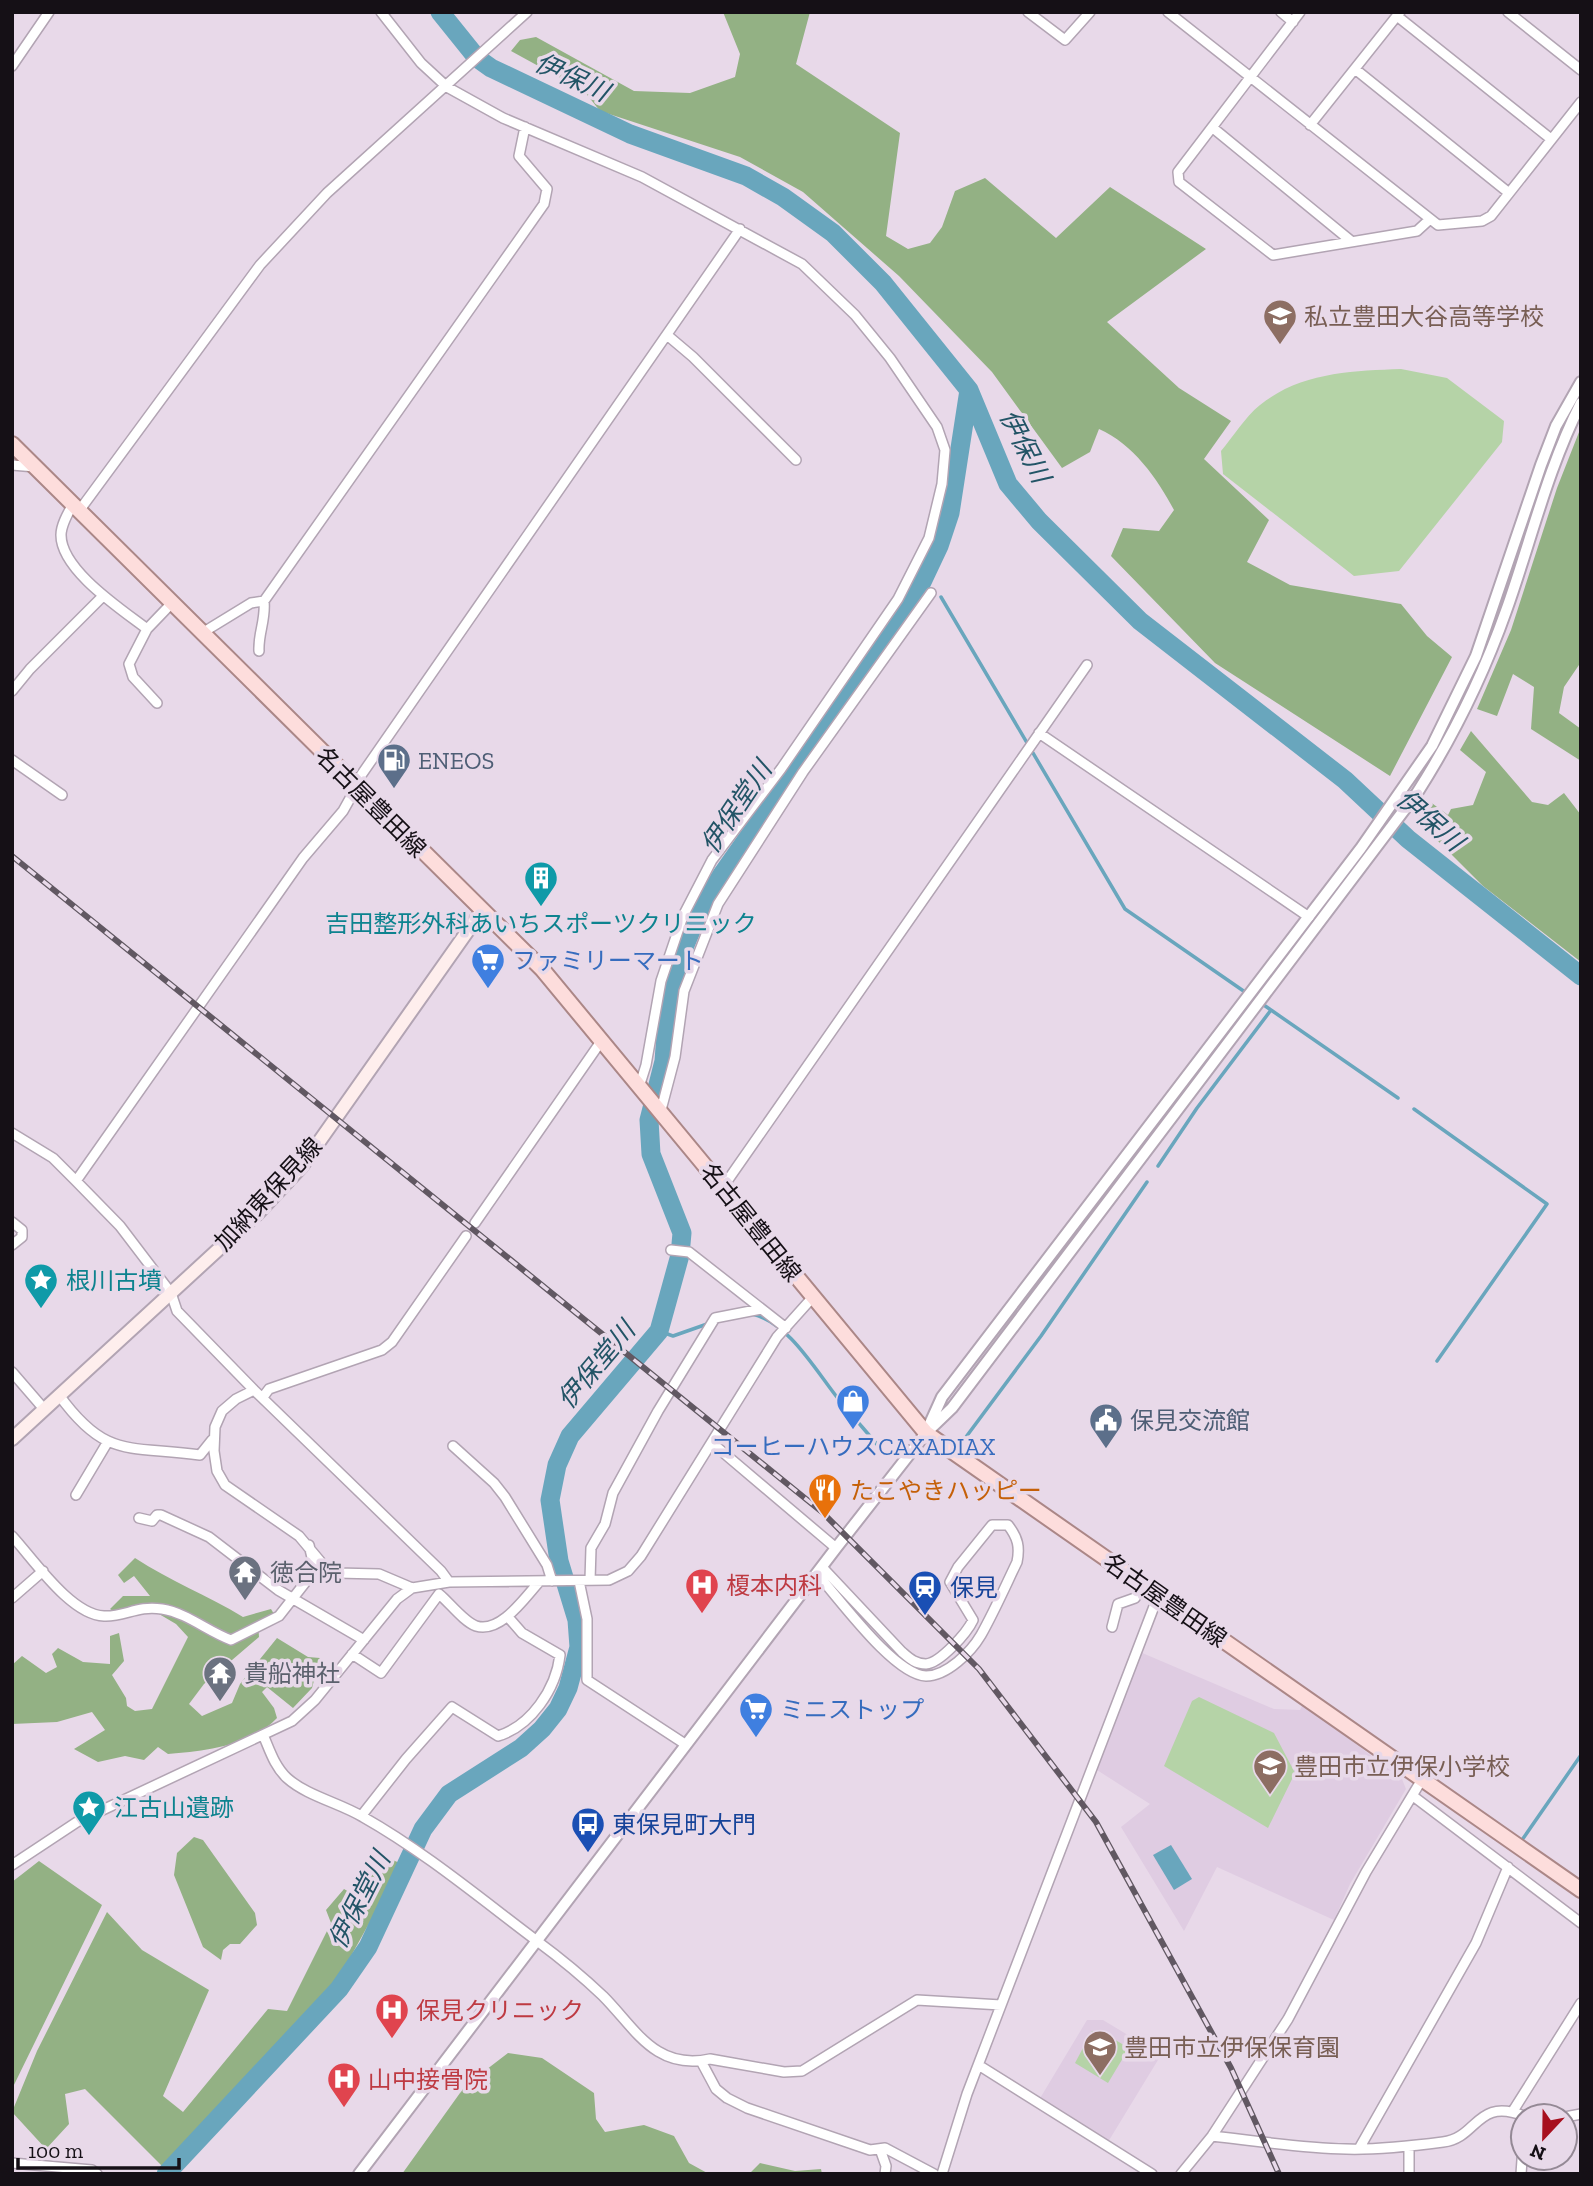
<svg xmlns="http://www.w3.org/2000/svg" width="1593" height="2186" viewBox="0 0 1593 2186" font-family="'Zilla Slab','Noto Sans JP',serif">
<style>
.built{fill:#dfcce2}
.green{fill:#b5d3a7}
.forest{fill:#93b184}
.water{fill:#69a6bd}
.lines{fill:none;stroke-linecap:round;stroke-linejoin:round}
.stream{stroke:#69a6bd;stroke-width:3.5}
.river{stroke:#69a6bd;stroke-width:19}
.minor-casing{stroke:#b2a4b3;stroke-width:12}
.tertiary-casing{stroke:#b2a4b3;stroke-width:14}
.secondary-casing{stroke:#b2a4b3;stroke-width:16}
.primary-casing{stroke:#ab8787;stroke-width:18}
.minor{stroke:#fff;stroke-width:9}
.tertiary{stroke:#fff;stroke-width:10}
.secondary{stroke:#feeeed;stroke-width:12}
.primary{stroke:#fddddc;stroke-width:14}
.rail-casing{stroke:#615862;stroke-width:6}
.rail{stroke:#e8d9e9;stroke-width:3.5;stroke-dasharray:10;stroke-linecap:butt}
.labels{text-anchor:middle;dominant-baseline:central;stroke-width:7;stroke-linejoin:round;paint-order:stroke}
.education-label{font-size:24px;fill:#785e54;stroke:#e8d9e9;text-anchor:start}
.service-label{font-size:24px;fill:#4e5e75;stroke:#e8d9e9;text-anchor:start}
.street-label{font-size:24px;fill:#151016;stroke:#e8d9e9}
.culture-label{font-size:24px;fill:#0d838f;stroke:#e8d9e9;text-anchor:start}
.shop-label{font-size:24px;fill:#366cbe;stroke:#e8d9e9;text-anchor:start}
.food-label{font-size:24px;fill:#c56008;stroke:#e8d9e9;text-anchor:start}
.worship-label{font-size:24px;fill:#5b616d;stroke:#e8d9e9;text-anchor:start}
.health-label{font-size:24px;fill:#be3a42;stroke:#e8d9e9;text-anchor:start}
.transit-label{font-size:24px;fill:#164399;stroke:#e8d9e9;text-anchor:start}
.water-label{font-size:26px;font-style:italic;fill:#225466;stroke:#e8d9e9}
</style>
<rect width="100%" height="100%" fill="#e8d9e9"/>
<path class="built" d="M1140 1652 1274 1709 1300 1710 1303 1704 1402 1779 1406 1789 1350 1884 1334 1920 1217 1867 1184 1931 1121 1827 1150 1804 1097 1770Z
M1087 2020H1103L1161 2055 1108 2142 1039 2100Z"/>
<path class="green" d="M1401 369 1447 378 1504 421 1502 442 1399 571 1354 576 1223 474 1221 451C1233 437 1245 417 1260 405 1301 372 1352 371 1401 369Z
M1199 1697 1274 1733 1295 1773 1268 1828 1164 1766 1192 1701Z
M1092 2031H1100L1129 2048 1108 2083 1075 2063Z"/>
<path class="forest" d="M723 12H810L796 64 900 133 886 236 908 249 930 243 942 227 955 191 985 178 1056 238 1110 187 1206 249 1107 322 1179 388 1231 421 1204 459 1269 520 1247 562 1290 585 1401 604 1427 636 1452 657 1390 776 1215 663 1111 556 1123 528 1159 531 1174 510C1157 478 1133 444 1099 429L1090 452 1062 468 992 372 899 276 803 192 740 157 600 111 584 91 511 51 520 40 536 37 634 91 690 93 735 77 740 54Z
M1581 427V662L1564 687 1559 713 1581 729V761L1531 729 1534 687 1513 674 1497 716 1477 709 1511 630 1557 488Z
M1471 731 1532 802 1548 805 1564 793 1581 815V962L1483 886 1417 820 1429 801 1448 815 1451 809 1473 805 1486 772 1460 750Z
M135 1558C170 1581 207 1595 243 1617L271 1609 274 1614 258 1623 259 1637 204 1684 189 1704 202 1716 232 1703 240 1684 277 1638 308 1657 320 1658 312 1688 293 1708 267 1687 262 1692 274 1708 277 1718C251 1746 204 1751 168 1754L158 1747 144 1760 125 1756 98 1762 74 1749 105 1730 92 1712 57 1722 12 1724V1665L22 1656 46 1673 57 1667 52 1654 58 1648 83 1662 110 1664V1636L119 1633 124 1661 112 1675 126 1698 127 1706 135 1711 152 1709 188 1637 176 1624 142 1604 113 1611 110 1609 123 1596H150L134 1576 124 1583 118 1575Z
M194 1837 203 1840 255 1913 257 1925 240 1944H230L223 1950 221 1960 203 1947 174 1875 177 1853Z
M381 1855 402 1864 336 1983 166 2170 85 2089 65 2094 69 2124 46 2149 12 2112 37 2051 107 1912 142 1950 209 1990 163 2096 183 2112 268 2009 287 2011 331 1923 326 1910 344 1889 356 1896Z
M39 1861 102 1905 12 2089V1882Z
M508 2053 542 2058 594 2093 596 2119 605 2132 644 2125 674 2136 689 2163 709 2174H402L465 2086Z
M760 2163 795 2171 821 2169 822 2174H749Z"/>
<path class="water" d="M1171 1845 1192 1879 1174 1890 1153 1855Z"/>
<g class="lines">
<path class="stream" d="M941 597 1125 909 1271 1010
M1414 1109 1547 1204 1437 1361
M1158 1166 1197 1108 1271 1010 1398 1098
M752 1314C789 1322 817 1373 840 1401 855 1419 871 1437 886 1455
M659 1331 673 1336 710 1323
M963 1441 1041 1336 1147 1182
M1522 1840 1581 1755"/>
<path class="river" d="M440 12 477 58 491 68 630 134 746 176 783 197 833 233 883 283 969 390 1008 484 1039 521 1140 621 1345 780 1408 839 1581 976
M166 2174 339 1989 368 1947 423 1829 449 1794 521 1748 542 1729 558 1709 568 1688 579 1647 577 1620 559 1561 550 1500 557 1465 570 1436 659 1331 680 1255 682 1233 651 1154 649 1120 664 1061 667 1020 680 957 700 909 721 876 836 712 922 582 939 546 950 513 969 390"/>
<g class="minor-casing">
<path id="minor" d="M381 12 421 63 447 87 503 118 642 177 802 264 855 315 890 358 937 427 945 450 942 484 929 538 898 599 781 769 712 860 683 916 661 981 646 1065 640 1084
M1028 12 1065 40 1090 12
M1168 12 1438 225 1482 221 1491 216 1581 102
M1281 12 1293 22
M1300 12 1178 172 1179 182 1273 255 1417 231 1429 220
M1508 12 1581 70
M1397 16 1551 139
M12 66 49 12
M1355 69 1509 193
M1310 125 1400 12
M1213 128 1351 241
M667 335 693 357 796 460
M12 465 35 467
M73 504C68 513 61 525 61 535 61 570 121 609 147 629L171 604
M79 511 260 265 327 193 527 12
M147 629 129 664 133 677 157 703
M202 633 251 603 264 601 544 204 547 189 519 156 525 127
M259 651C258 633 266 620 264 601
M12 691 30 669 103 596
M1039 733 1309 917
M12 760 62 795
M355 784 740 229
M661 1110 675 1057 684 991 718 904 803 772 931 593
M12 1133 53 1158 76 1181 120 1226 171 1293 177 1311 254 1390 441 1571 449 1582
M76 1181 303 858 343 811 357 786
M723 1187 1087 665
M12 1222 22 1230V1237L12 1245
M475 1223 602 1040
M671 1250 689 1252 786 1328
M12 1372 44 1409
M254 1390 236 1399 222 1411 215 1427 214 1451 217 1471 225 1485 299 1536 325 1567 337 1573 379 1574 412 1588
M59 1395C106 1460 129 1445 200 1455L212 1440
M263 1397 269 1389 382 1350 392 1342 466 1236
M712 1443 836 1548
M453 1446 494 1483 505 1497 547 1565 552 1581
M76 1495 107 1443
M139 1518 152 1521 157 1515H161L209 1537 278 1590 364 1640
M12 1536C34 1560 71 1615 104 1616 125 1617 137 1605 162 1609 187 1613 207 1631 231 1640L279 1616 315 1570 309 1545
M817 1574C839 1598 894 1675 926 1676 947 1676 971 1652 981 1635 994 1612 1005 1587 1017 1562 1020 1547 1018 1538 1008 1525H992L958 1567 950 1582 973 1620C967 1633 940 1663 926 1664 915 1664 909 1658 902 1652L822 1567
M590 1580 591 1548 605 1524 613 1493 658 1411 715 1318 761 1309
M579 1581 587 1619V1680L685 1744
M12 1598 43 1571
M1112 1627 1118 1604 1135 1598 1143 1585
M352 1654 381 1673 439 1594C449 1602 464 1622 476 1626 501 1634 526 1596 540 1581
M264 1737C270 1751 275 1767 287 1778 307 1796 340 1803 363 1817 425 1852 481 1899 537 1941 560 1958 582 1976 603 1996 635 2028 655 2071 710 2059L784 2072 802 2071 917 2000 1001 2005
M1413 1796 1581 1923
M362 1815 406 1759 452 1707 498 1736C531 1726 556 1689 560 1655L522 1633 508 1617
M12 1865 77 1822 292 1721 315 1700 397 1599 412 1588 449 1582 609 1580 628 1571 641 1556 777 1337 812 1298
M701 2061 716 2089 727 2098 747 2108 870 2150 885 2148 934 2174
M980 2066 1152 2174
M1513 2111 1581 2003
M1565 2117 1581 2114
M1212 2136C1256 2141 1301 2148 1346 2149 1377 2150 1412 2146 1443 2142 1478 2138 1476 2097 1524 2116
M1360 2147 1476 1943 1508 1867
M880 2149 886 2166 885 2174
M12 2163 92 2170 97 2174
M942 2174 967 2094 1158 1596
M1181 2174 1212 2136 1288 2019 1366 1872 1421 1781
M1409 2174V2146
M1521 2174 1523 2146"/>
</g>
<g class="tertiary-casing">
<path id="tertiary" d="M928 1428 942 1397 1361 848 1432 746 1476 656 1541 465 1556 426 1581 382
M359 2174 836 1548 926 1433 952 1408 1417 793C1454 735 1483 676 1506 611 1531 541 1547 470 1581 403"/>
</g>
<g class="secondary-casing">
<path id="secondary" d="M12 1439 258 1213 302 1166 481 912"/>
</g>
<g class="primary-casing">
<path id="primary" d="M12 444 542 969 926 1433 1581 1890"/>
</g>
<use href="#minor" class="minor"/>
<use href="#tertiary" class="tertiary"/>
<use href="#secondary" class="secondary"/>
<use href="#primary" class="primary"/>
<g class="rail-casing">
<path id="rail" d="M12 856 822 1512 979 1669 1096 1822 1231 2068 1279 2174"/>
</g>
<use href="#rail" class="rail"/>
</g>
<defs>
<g id="school-pin" transform="scale(1.75)"><path d="M0 17L-7.5 6A9.5 9.5 0 1 1 7.5 6Z" fill="#8d6e63" stroke="#e8d9e9"/><path d="M0-5L7-2L0 1L-7-2ZM-4 1L0 2.5L4 1V4Q0 6-4 4Z" fill="#fff"/></g>
<g id="fuel-pin" transform="scale(1.75)"><path d="M0 17L-7.5 6A9.5 9.5 0 1 1 7.5 6Z" fill="#5c6f8a" stroke="#e8d9e9"/><path d="M-5.5-6h7V0h2V4h1.3V-2.5L3-4.5l.8-.8L6-3V5H2.5V1h-1V6h-7ZM-4.2-4.7v3.2H.2V-4.7Z" fill="#fff"/></g>
<g id="building-pin" transform="scale(1.75)"><path d="M0 17L-7.5 6A9.5 9.5 0 1 1 7.5 6Z" fill="#0f9aa8" stroke="#e8d9e9"/><path d="M-4-6H4V6H1V3H-1V6H-4ZM-2.5-4.3h1.7v1.8h-1.7ZM.8-4.3h1.7v1.8H.8ZM-2.5-1h1.7V.8h-1.7ZM.8-1h1.7V.8H.8Z" fill="#fff"/></g>
<g id="supermarket-pin" transform="scale(1.75)"><path d="M0 17L-7.5 6A9.5 9.5 0 1 1 7.5 6Z" fill="#3f7fe0" stroke="#e8d9e9"/><path d="M-6-5.5h2.5l.6 2H6L4.5 2H-2.5L-4.4-4H-6ZM-1.5 3.2a1.3 1.3 0 1 0 .1 0ZM3 3.2a1.3 1.3 0 1 0 .1 0Z" fill="#fff"/></g>
<g id="sight-pin" transform="scale(1.75)"><path d="M0 17L-7.5 6A9.5 9.5 0 1 1 7.5 6Z" fill="#0f9aa8" stroke="#e8d9e9"/><path d="M0-6L1.8-2.2L6-1.7L2.9 1.2L3.7 5.4L0 3.3L-3.7 5.4L-2.9 1.2L-6-1.7L-1.8-2.2Z" fill="#fff"/></g>
<g id="shop-pin" transform="scale(1.75)"><path d="M0 17L-7.5 6A9.5 9.5 0 1 1 7.5 6Z" fill="#3f7fe0" stroke="#e8d9e9"/><path d="M-5-2.5h2.3a2.7 3.5 0 0 1 5.4 0H5L5.5 6h-11ZM-1.5-2.5h3a1.5 2.3 0 0 0-3 0Z" fill="#fff"/></g>
<g id="civic-pin" transform="scale(1.75)"><path d="M0 17L-7.5 6A9.5 9.5 0 1 1 7.5 6Z" fill="#5c6f8a" stroke="#e8d9e9"/><path d="M-.6-6.5H3V-4.5H.6V-3L4-1V1h2V6H-6V1h2V-1L-.6-3ZM-1.2 2.5V6h2.4V2.5Z" fill="#fff"/></g>
<g id="restaurant-pin" transform="scale(1.75)"><path d="M0 17L-7.5 6A9.5 9.5 0 1 1 7.5 6Z" fill="#e8710a" stroke="#e8d9e9"/><path d="M-5-6h1v4h1v-4h1v4h1v-4h1v5L-1.5 .5V6h-2V.5L-5-1ZM5-6V6H3V1.5H1.5Q1.5-4 5-6Z" fill="#fff"/></g>
<g id="temple-pin" transform="scale(1.75)"><path d="M0 17L-7.5 6A9.5 9.5 0 1 1 7.5 6Z" fill="#6b7280" stroke="#e8d9e9"/><path d="M0-6L5-2H3V0L6.5 2.5H4V6H1.5V3h-3V6H-4V2.5H-6.5L-3 0V-2H-5Z" fill="#fff"/></g>
<g id="hospital-pin" transform="scale(1.75)"><path d="M0 17L-7.5 6A9.5 9.5 0 1 1 7.5 6Z" fill="#e0444e" stroke="#e8d9e9"/><path d="M-5-5h3v3.5h4V-5h3V5h-3V1.5h-4V5h-3Z" fill="#fff"/></g>
<g id="station-pin" transform="scale(1.75)"><path d="M0 17L-7.5 6A9.5 9.5 0 1 1 7.5 6Z" fill="#1a4fb4" stroke="#e8d9e9"/><path d="M-3-6H3Q5-6 5-4V2Q5 4 3 4L4.5 6H3L1.5 4h-3L-3 6H-4.5L-3 4Q-5 4-5 2V-4Q-5-6-3-6ZM-3.5-4v3h7v-3ZM-3.5 1v1.5H-2V1ZM2 1v1.5H3.5V1Z" fill="#fff"/></g>
<g id="bus-pin" transform="scale(1.75)"><path d="M0 17L-7.5 6A9.5 9.5 0 1 1 7.5 6Z" fill="#1a4fb4" stroke="#e8d9e9"/><path d="M-5-6H5V4H4V6H2V4H-2V6H-4V4H-5ZM-3.5-4V0h7V-4ZM-3.5 1.2v1.5H-2V1.2ZM2 1.2v1.5H3.5V1.2Z" fill="#fff"/></g>
</defs>
<g fill-rule="evenodd">
<use href="#school-pin" x="1280" y="316"/>
<use href="#fuel-pin" x="394" y="760"/>
<use href="#building-pin" x="541" y="878"/>
<use href="#supermarket-pin" x="488" y="960"/>
<use href="#sight-pin" x="41" y="1280"/>
<use href="#shop-pin" x="853" y="1401"/>
<use href="#civic-pin" x="1106" y="1420"/>
<use href="#restaurant-pin" x="825" y="1490"/>
<use href="#temple-pin" x="245" y="1572"/>
<use href="#hospital-pin" x="702" y="1585"/>
<use href="#station-pin" x="925" y="1587"/>
<use href="#temple-pin" x="220" y="1673"/>
<use href="#supermarket-pin" x="756" y="1709"/>
<use href="#school-pin" x="1270" y="1766"/>
<use href="#sight-pin" x="89" y="1807"/>
<use href="#bus-pin" x="588" y="1824"/>
<use href="#hospital-pin" x="392" y="2010"/>
<use href="#school-pin" x="1100" y="2047"/>
<use href="#hospital-pin" x="344" y="2079"/>
</g>
<g class="labels">
<g class="education-label">
<text x="1304" y="316">私立豊田大谷高等学校</text>
<text x="1294" y="1766">豊田市立伊保小学校</text>
<text x="1124" y="2047">豊田市立伊保保育園</text>
</g>
<g class="service-label">
<text x="418" y="760">ENEOS</text>
<text x="1130" y="1420">保見交流館</text>
</g>
<g class="street-label">
<text transform="translate(371 802) rotate(45)">名古屋豊田線</text>
<text transform="translate(268 1194) rotate(-47)">加納東保見線</text>
<text transform="translate(751 1222) rotate(51)">名古屋豊田線</text>
<text transform="translate(1165 1600) rotate(35)">名古屋豊田線</text>
</g>
<g class="culture-label">
<text x="541" y="923" text-anchor="middle">吉田整形外科あいちスポーツクリニック</text>
<text x="66" y="1280">根川古墳</text>
<text x="114" y="1807">江古山遺跡</text>
</g>
<g class="shop-label">
<text x="512" y="960">ファミリーマート</text>
<text x="853" y="1446" text-anchor="middle">コーヒーハウスCAXADIAX</text>
<text x="780" y="1709">ミニストップ</text>
</g>
<g class="food-label">
<text x="850" y="1490">たこやきハッピー</text>
</g>
<g class="worship-label">
<text x="270" y="1572">徳合院</text>
<text x="244" y="1673">貴船神社</text>
</g>
<g class="health-label">
<text x="726" y="1585">榎本内科</text>
<text x="416" y="2010">保見クリニック</text>
<text x="368" y="2079">山中接骨院</text>
</g>
<g class="transit-label">
<text x="950" y="1587">保見</text>
<text x="612" y="1824">東保見町大門</text>
</g>
<g class="water-label">
<text transform="translate(572 77) rotate(25)">伊保川</text>
<text transform="translate(1025 446) rotate(63)">伊保川</text>
<text transform="translate(736 807) rotate(-56)">伊保堂川</text>
<text transform="translate(1430 820) rotate(41)">伊保川</text>
<text transform="translate(596 1365) rotate(-50)">伊保堂川</text>
<text transform="translate(359 1900) rotate(-63)">伊保堂川</text>
</g>
</g>
<rect width="1593" height="2186" fill="none" stroke="#151016" stroke-width="28"/>
<g transform="translate(1544 2137) rotate(202)"><circle r="33" fill="#e8d9e9" stroke="#948995" stroke-width="2"/>
<path d="M0-5L12 26L0 18L-12 26Z" fill="#a70f1e"/>
<text y="-10" font-size="19" font-weight="bold" text-anchor="middle" fill="#151016">N</text>
</g>
<path d="M18 2158v10h161v-10" fill="none" stroke="#151016" stroke-width="3.5"/>
<text x="28" y="2158" font-size="21" fill="#151016" stroke="#e8d9e9" stroke-width="5" paint-order="stroke">100 m</text>
</svg>
